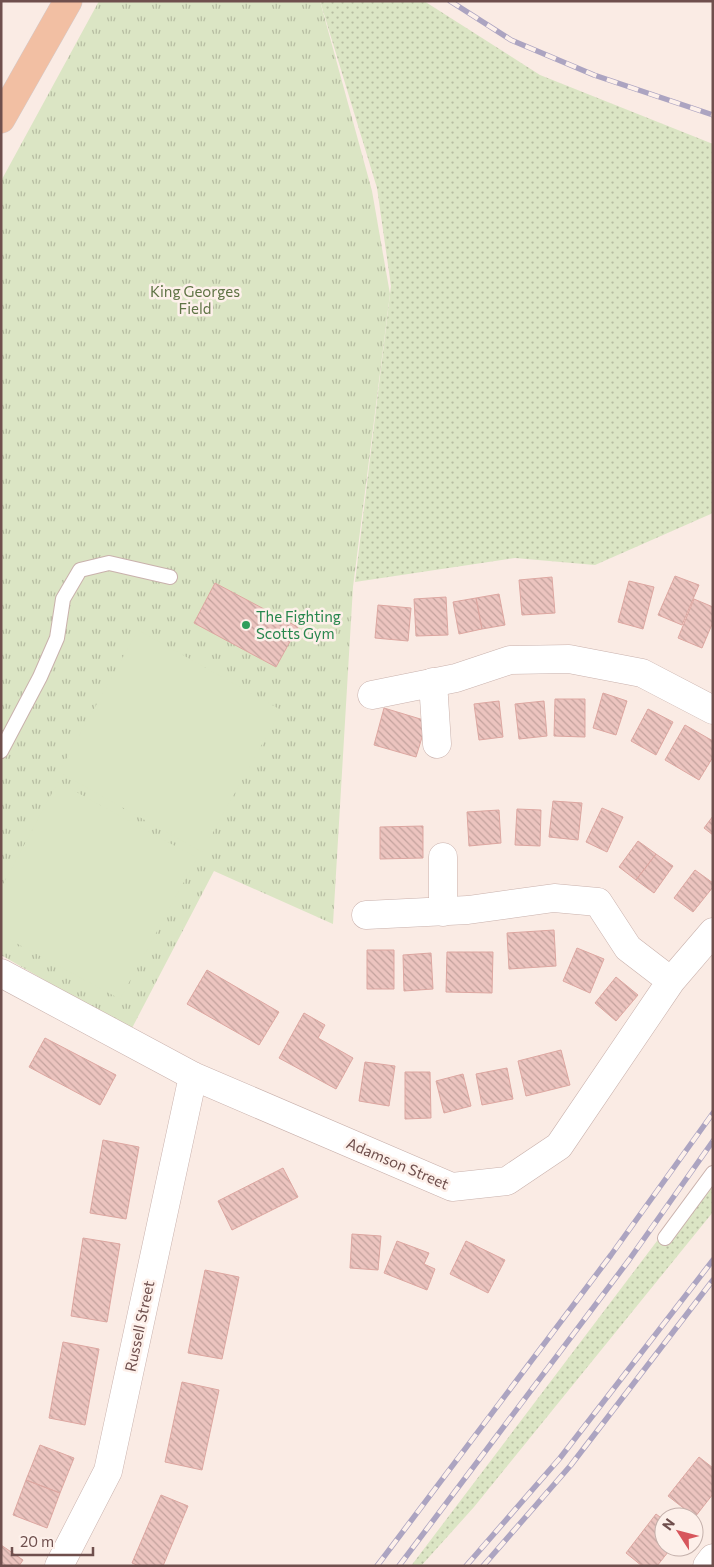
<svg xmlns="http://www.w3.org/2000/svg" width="714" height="1567" viewBox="0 0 714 1567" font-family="Commissioner,sans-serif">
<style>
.grass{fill:url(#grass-dots)}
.park{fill:url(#park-tufts)}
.garden{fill:#dbe5c4}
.building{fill:url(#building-back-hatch);stroke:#dda7a1}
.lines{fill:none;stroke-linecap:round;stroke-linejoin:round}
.service-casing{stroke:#c9b1ac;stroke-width:16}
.minor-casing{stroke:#c9b1ac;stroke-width:29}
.primary-casing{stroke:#d4caca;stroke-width:29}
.service{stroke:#fff;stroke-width:14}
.minor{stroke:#fff;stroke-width:28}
.primary{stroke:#f2bfa3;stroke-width:28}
.rail-casing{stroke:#aca4c1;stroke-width:5.5}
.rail{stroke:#fdf0ea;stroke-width:4;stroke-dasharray:11;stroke-linecap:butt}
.leisure-dot{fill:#2e9e5b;stroke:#fdf0ea;stroke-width:2}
.labels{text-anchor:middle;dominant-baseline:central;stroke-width:5;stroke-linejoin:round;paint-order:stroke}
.park-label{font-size:15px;fill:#607446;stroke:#fdf0ea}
.leisure-label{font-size:15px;fill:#27864d;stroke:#fdf0ea;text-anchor:start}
.street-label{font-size:15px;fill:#6f4f4d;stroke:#fdf0ea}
</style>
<defs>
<pattern id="grass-dots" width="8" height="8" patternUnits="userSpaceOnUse" patternTransform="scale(1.25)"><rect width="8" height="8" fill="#dbe5c4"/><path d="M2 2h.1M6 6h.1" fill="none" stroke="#b6bca1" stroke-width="1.8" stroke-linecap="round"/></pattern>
<pattern id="park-tufts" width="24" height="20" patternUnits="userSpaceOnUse" patternTransform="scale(1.25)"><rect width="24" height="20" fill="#dbe5c4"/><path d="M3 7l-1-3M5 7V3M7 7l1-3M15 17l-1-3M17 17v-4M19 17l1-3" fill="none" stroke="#b6bca1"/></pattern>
<pattern id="building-back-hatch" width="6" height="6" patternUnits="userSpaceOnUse" patternTransform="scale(1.25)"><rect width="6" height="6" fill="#ecc4bf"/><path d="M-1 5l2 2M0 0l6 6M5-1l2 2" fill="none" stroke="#c3a29d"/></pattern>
</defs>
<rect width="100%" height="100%" fill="#faebe4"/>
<path class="grass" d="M320 1H424L540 75 713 144V513L595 565 515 558 355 582 391 286 377 188Z
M713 1167V1212L474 1507 421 1566H411Z"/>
<path class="park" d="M99 1H320L372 191 390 294 353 587 333 924 214 871 131 1030 1 955V181Z"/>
<path class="garden" d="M138 630 281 710 202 852 59 772Z
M58 782 197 858 120 999 1 935V888Z"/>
<path class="building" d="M675 576 699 585 682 625 658 615Z
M552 577 555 613 522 615 519 580Z
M629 581 654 587 643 629 618 622Z
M215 583 298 627 276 667 194 623Z
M499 594 505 625 482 629 476 598Z
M446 597 448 635 416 636 414 599Z
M476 598 482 629 459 634 453 602Z
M694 599 713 607V622L702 648 678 638Z
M378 605 411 608 408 641 375 638Z
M603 693 627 701 616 735 593 728Z
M555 699H585V737L554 736Z
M499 701 503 737 479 740 474 704Z
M544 701 547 736 519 739 515 704Z
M384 708 427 721 416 757 374 745Z
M648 709 673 722 656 755 631 741Z
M685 725 713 741V757L699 780 665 760Z
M553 801 582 803 578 840 549 837Z
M602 808 623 817 607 852 586 842Z
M517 809 541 810 540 846 515 845Z
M499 810 501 843 469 846 467 812Z
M713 816V835L704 828Z
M423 826V858L380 859V827Z
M638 841 656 854 636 880 619 867Z
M656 854 673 866 654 893 636 880Z
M695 870 713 883V887L693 912 674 898Z
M554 930 556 966 509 969 507 933Z
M577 948 604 959 590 993 563 981Z
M367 950H394V989H367Z
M447 952H493L492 993 446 992Z
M431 953 433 989 404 991 403 955Z
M207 970 279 1012 259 1045 187 1004Z
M616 977 638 995 616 1021 595 1003Z
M304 1013 325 1025 318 1038 353 1058 336 1089 279 1058Z
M45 1038 116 1075 100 1105 29 1067Z
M561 1050 570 1085 526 1096 518 1061Z
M365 1062 395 1066 389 1106 359 1101Z
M507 1068 513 1099 482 1105 476 1074Z
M405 1072H430L431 1118 405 1119Z
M463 1074 471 1106 444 1113 436 1081Z
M103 1140 139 1147 126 1219 90 1213Z
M283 1168 298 1197 232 1230 218 1201Z
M352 1234 381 1236 378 1270 350 1268Z
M83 1238 120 1244 107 1322 71 1316Z
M397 1241 429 1253 424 1264 435 1269 427 1290 384 1273Z
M466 1241 505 1260 488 1293 450 1274Z
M205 1270 239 1277 222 1359 188 1353Z
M63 1342 99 1349 85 1425 49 1418Z
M182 1382 219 1390 202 1470 165 1462Z
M40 1445 74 1458 60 1493 26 1480Z
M699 1457 713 1468V1494L695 1517 668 1496Z
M26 1480 60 1493 47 1528 13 1515Z
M161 1495 188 1506 163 1566H139L132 1563Z
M656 1514 664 1520V1547H672L657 1566H642L626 1553Z
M1 1545 23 1560 19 1566H1Z"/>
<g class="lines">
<g class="service-casing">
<path id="service" d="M1 751 40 677 57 638 63 599 80 570 109 563 170 577
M665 1238 713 1173"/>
</g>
<g class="minor-casing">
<path id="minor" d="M433 682 437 744
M372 695 456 678 510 660 569 659 642 673 713 710
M443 857V912
M366 915 468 910 554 898 598 902 628 948 671 981
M1 973 193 1076 452 1187 507 1181 559 1146 671 981 713 932
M59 1566 108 1471 193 1076
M707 1566 713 1558"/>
</g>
<g class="primary-casing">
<path id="primary" d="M1 119 68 1"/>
</g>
<use href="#service" class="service"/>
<use href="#minor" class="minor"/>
<use href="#primary" class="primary"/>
<g class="rail-casing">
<path id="rail" d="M450 1 511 40 594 75 713 115
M377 1566 611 1255 713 1113
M399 1566 629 1260 713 1141
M466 1566 560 1458 713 1260
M483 1566 571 1465 713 1280"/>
</g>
<use href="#rail" class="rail"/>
</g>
<circle class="leisure-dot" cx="246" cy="625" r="5"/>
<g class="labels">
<g class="park-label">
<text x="195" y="291">King Georges<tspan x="195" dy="17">Field</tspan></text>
</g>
<g class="leisure-label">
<text x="256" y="616">The Fighting<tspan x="256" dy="17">Scotts Gym</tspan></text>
</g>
<g class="street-label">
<text transform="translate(398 1163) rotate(23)">Adamson Street</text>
<text transform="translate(139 1326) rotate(-78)">Russell Street</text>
</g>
</g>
<rect width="714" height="1567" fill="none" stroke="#6f4f4d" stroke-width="5"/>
<g transform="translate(679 1532) rotate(306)"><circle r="24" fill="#fdf0ea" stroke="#c4b0ab"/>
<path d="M0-4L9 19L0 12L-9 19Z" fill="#d7565c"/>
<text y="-8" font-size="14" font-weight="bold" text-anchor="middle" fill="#6f4f4d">N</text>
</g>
<path d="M12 1547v8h81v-8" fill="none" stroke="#6f4f4d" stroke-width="2.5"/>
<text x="20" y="1547" font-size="15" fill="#6f4f4d" stroke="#fdf0ea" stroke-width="4" paint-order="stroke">20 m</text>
</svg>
